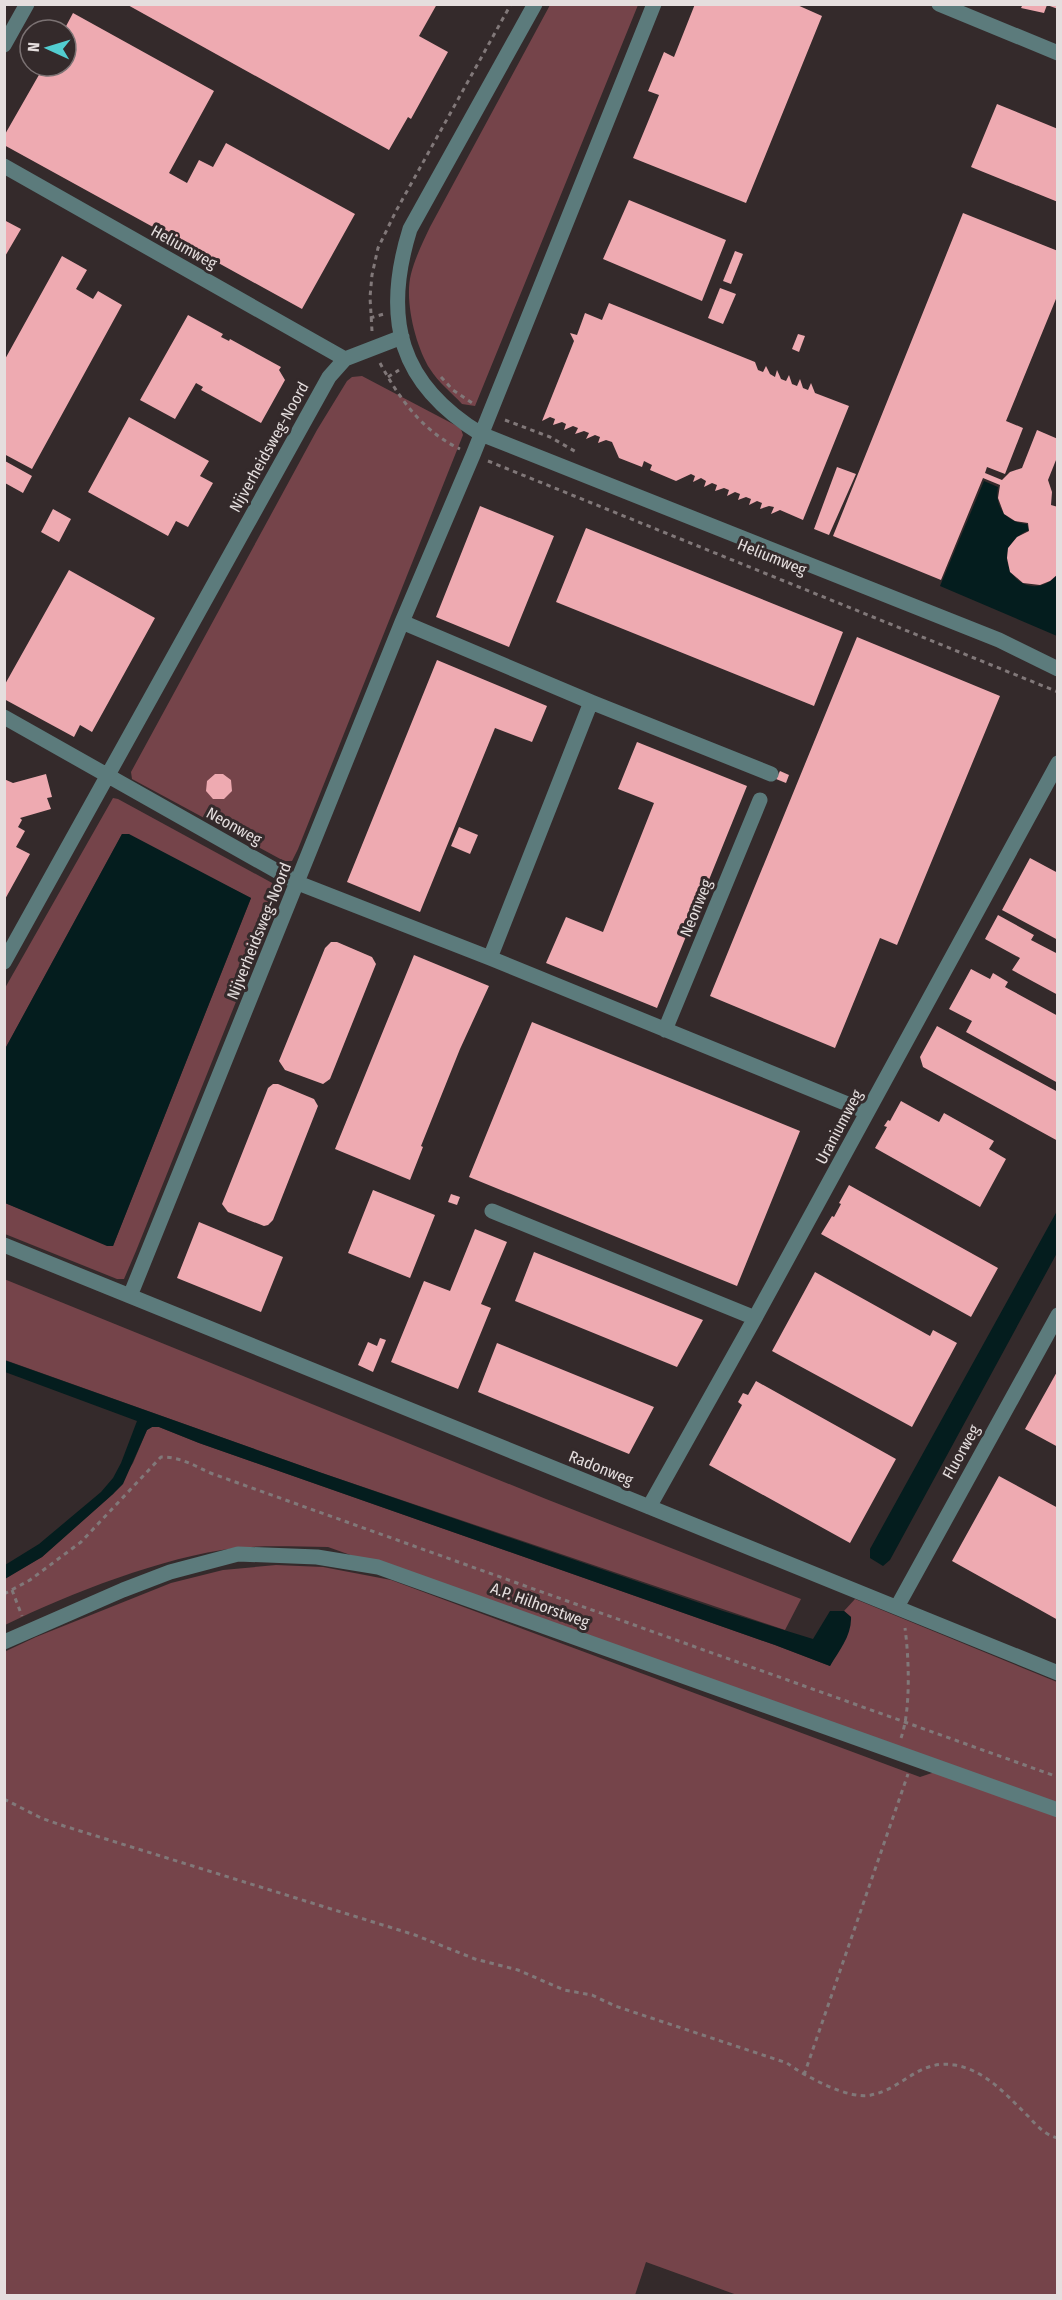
<svg xmlns="http://www.w3.org/2000/svg" width="1062" height="2300" viewBox="0 0 1062 2300" font-family="'Fira Sans Condensed',sans-serif">
<style>
.green{fill:#75444a}
.water{fill:#041d1e}
.building{fill:#eeaab1}
.lines{fill:none;stroke-linecap:round;stroke-linejoin:round}
.path{stroke:#817879;stroke-width:3;stroke-dasharray:4.5 4.5;stroke-linecap:butt}
.minor{stroke:#5c7b7c;stroke-width:15}
.labels{text-anchor:middle;dominant-baseline:central;stroke-width:6;stroke-linejoin:round;paint-order:stroke}
.street-label{font-size:16px;fill:#e5dede;stroke:#342a2b}
</style>
<rect width="100%" height="100%" fill="#342a2b"/>
<path class="green" d="M550 5H638L475 406 462 404C452 393 438 382 430 369 416 347 404 301 411 274 415 258 423 242 430 227Z
M362 376 455 425 461 429 463 435 298 849 292 861H284L132 779 131 772 317 430 347 381 352 377Z
M113 798 118 799 274 884 279 888 270 917 136 1251 124 1279H117L5 1234V1203L113 1246 251 898 122 834 5 1049V988Z
M4 1279 546 1499 801 1599 785 1630 319 1472 5 1360Z
M152 1427H159L199 1443 775 1645 830 1666 851 1617 844 1611 855 1599 1057 1682V1806L328 1547C298 1547 267 1545 236 1548 162 1557 71 1593 5 1625L4 1579 42 1557 113 1494 133 1463 147 1430Z
M276 1565 323 1567 391 1580 920 1777 935 1772 1057 1816V2295H737L646 2262 635 2295H5L4 1652 36 1637 171 1583 223 1570Z"/>
<path class="water" d="M984 481 998 487C994 507 1007 523 1027 524L1029 530C980 551 1024 611 1057 575V636L940 586Z
M122 834H129L251 898 113 1246H107L5 1203V1049Z
M1057 1211V1253L890 1560 883 1566 870 1558V1549Z
M4 1360 319 1472 723 1611 813 1639 830 1611H844L851 1617C852 1635 839 1651 830 1666L775 1645 199 1443 159 1427H152L147 1430 123 1484 113 1494 42 1557 5 1579V1565L39 1544 101 1492 113 1478 121 1463 137 1421 5 1372Z"/>
<path class="building" d="M126 4H437L419 36 448 52 411 119 408 117 389 150Z
M695 4H795L822 16 746 203 633 158 659 95 648 91 664 52 674 57Z
M1023 4H1058V9L1047 5 1044 13 1021 8Z
M73 13 214 91 169 173 187 183 199 160 213 167 226 143 355 214 302 309 4 145V136L44 66H66V30H64Z
M997 104 1058 129V202L971 167Z
M629 200 726 240 702 301 603 259Z
M963 213 1058 251V294L1006 421 1023 428 1005 474 987 467 985 473 1002 480 1010 472 1022 468 1037 430 1058 439V455L1048 480 1052 492 1051 505 1058 507V574L1050 581 1040 585 1023 583 1010 572 1007 558 1008 548 1017 537 1029 531 1028 523 1015 521 1004 514 998 498 1000 485 983 478 941 580 833 536Z
M4 220 21 229 4 258Z
M735 251 743 254 731 284 723 281Z
M62 256 87 270 76 289 93 299 98 291 122 305 32 469 4 454V361Z
M720 288 736 294 723 324 708 318Z
M609 303 755 362 758 370 763 372 766 366 770 374 775 377 777 370 781 379 786 381 789 375 792 384 797 386 800 379 803 388 808 390 811 383 815 393 849 406 803 520 780 510 771 514 774 507 769 506 760 509 762 503 757 501 749 505 751 499 746 497 738 500 740 494 735 492 727 496 729 490 724 488 715 491 717 485 712 483 704 487 706 481 701 478 693 482 695 476 691 474 676 481 650 470 652 465 644 461 642 467 619 458 612 442 606 440 598 443 600 437 595 435 586 439 589 433 584 431 575 434 578 428 573 426 564 430 566 424 562 422 553 425 555 419 550 417 542 421 574 341 570 333 577 335 585 313 602 320Z
M188 315 223 334 221 337 229 341 230 339 281 367 279 370 285 380 261 423 201 390 203 387 196 383 175 419 140 400Z
M798 334 805 336 799 352 792 349Z
M129 417 209 461 200 476 213 483 188 527 176 521 168 536 88 492Z
M5 461 32 476 23 493 5 483Z
M837 467 856 474 829 535 814 529Z
M480 506 554 536 509 647 436 617Z
M53 509 71 519 59 542 41 532Z
M586 528 843 632 814 706 556 602Z
M69 570 155 618 92 732 80 725 74 737 4 699V686Z
M857 637 1000 696 897 945 880 938 835 1048 710 996Z
M437 660 547 706 532 742 495 728 420 912 347 882Z
M637 742 747 786 657 1008 546 963 566 917 603 932 654 803 618 789Z
M780 771 789 775 786 783 776 779Z
M46 774 52 797 47 798 51 809 20 818 22 820 18 827 25 831 16 847 30 854 4 901V779L13 783Z
M215 774H223L231 780 232 791 224 799H213L206 791 207 781Z
M459 827 478 835 470 854 451 846Z
M1030 858 1058 873V940L1002 910Z
M998 915 1034 935 1031 940 1058 954V995L1012 970 1020 958 985 939Z
M331 942H337L372 957 376 964 330 1079 323 1084 285 1070 279 1061 325 948Z
M414 955 489 986 460 1049 421 1146 423 1147 410 1180 335 1149Z
M971 969 990 979 993 973 1008 982 1005 987 1058 1016V1083L966 1032 972 1021 949 1009Z
M532 1022 800 1131 737 1286 469 1177Z
M937 1026 1058 1092V1141L923 1067 920 1057Z
M273 1084H278L314 1099 318 1106 273 1220 268 1225 264 1226 228 1212 222 1204 268 1088Z
M901 1101 939 1122 944 1113 994 1141 989 1149 1006 1159 980 1207 875 1148 887 1127 884 1126 888 1120 890 1121Z
M849 1185 998 1268 971 1317 821 1234 832 1216 834 1217 841 1204 839 1203Z
M373 1190 435 1215 410 1278 348 1253Z
M451 1194 460 1197 457 1205 448 1202Z
M199 1222 283 1257 261 1312 177 1278Z
M475 1229 507 1242 481 1304 491 1308 458 1389 391 1362 424 1281 450 1291Z
M534 1252 703 1320 677 1367 515 1301Z
M815 1272 930 1336 933 1330 957 1343 912 1427 772 1351Z
M380 1338 386 1340 373 1372 358 1365 368 1342 377 1346Z
M497 1343 654 1407 629 1454 478 1392Z
M1058 1370V1447L1025 1429Z
M756 1381 896 1459 850 1543 709 1465 742 1405 738 1402 743 1393 748 1395Z
M999 1476 1058 1508V1620L952 1561Z"/>
<g class="lines">
<path class="path" d="M370 318 384 314
M372 331 370 297 372 275 378 248 396 211 511 4
M380 363C399 398 422 431 460 449
M388 377 399 370
M441 377 453 390 475 405
M505 420 550 437 578 453
M488 461 1058 692
M12 1590 22 1616
M4 1594 30 1580 81 1542 161 1457C182 1457 194 1466 213 1474L1058 1777
M901 1738C911 1710 909 1658 905 1628
M4 1799 41 1818 64 1826 415 1935 475 1959 518 1970 564 1990 592 1995 615 2006 787 2063C805 2076 848 2100 871 2095 903 2089 918 2059 955 2065 987 2071 1007 2096 1029 2117 1037 2126 1045 2135 1058 2138
M804 2075 908 1774"/>
<path class="minor" d="M535 4 410 229C382 319 399 384 481 434L999 640 1058 669
M939 4 1058 53
M4 45 27 4
M4 166 345 359
M402 622 591 702 490 958
M591 702 771 774
M4 717 298 883 490 958 867 1112
M4 962 329 377 345 359 402 337
M665 1030 760 800
M492 1211 755 1318
M4 1245 130 1296 402 622 473 455 654 4
M130 1296 1058 1673
M649 1507 755 1318 1058 763
M897 1607 1058 1315
M4 1642 123 1590 170 1572 238 1554 317 1557 378 1567 1058 1810"/>
</g>
<g class="labels">
<g class="street-label">
<text transform="translate(184 247) rotate(29)">Heliumweg</text>
<text transform="translate(269 447) rotate(-61)">Nijverheidsweg-Noord</text>
<text transform="translate(772 557) rotate(22)">Heliumweg</text>
<text transform="translate(234 826) rotate(29)">Neonweg</text>
<text transform="translate(696 908) rotate(-68)">Neonweg</text>
<text transform="translate(259 931) rotate(-68)">Nijverheidsweg-Noord</text>
<text transform="translate(839 1127) rotate(-62)">Uraniumweg</text>
<text transform="translate(961 1452) rotate(-61)">Fluorweg</text>
<text transform="translate(601 1468) rotate(22)">Radonweg</text>
<text transform="translate(540 1605) rotate(20)">A.P. Hilhorstweg</text>
</g>
</g>
<rect width="1062" height="2300" fill="none" stroke="#e5dede" stroke-width="12"/>
<g transform="translate(48 48) rotate(274)"><circle r="28" fill="#342a2b" stroke="#7b7273" stroke-width="1.5"/>
<path d="M0-4.5L10 22L0 15L-10 22Z" fill="#52cdd0"/>
<text y="-9" font-size="16" font-weight="bold" text-anchor="middle" fill="#e5dede">N</text>
</g>
</svg>
